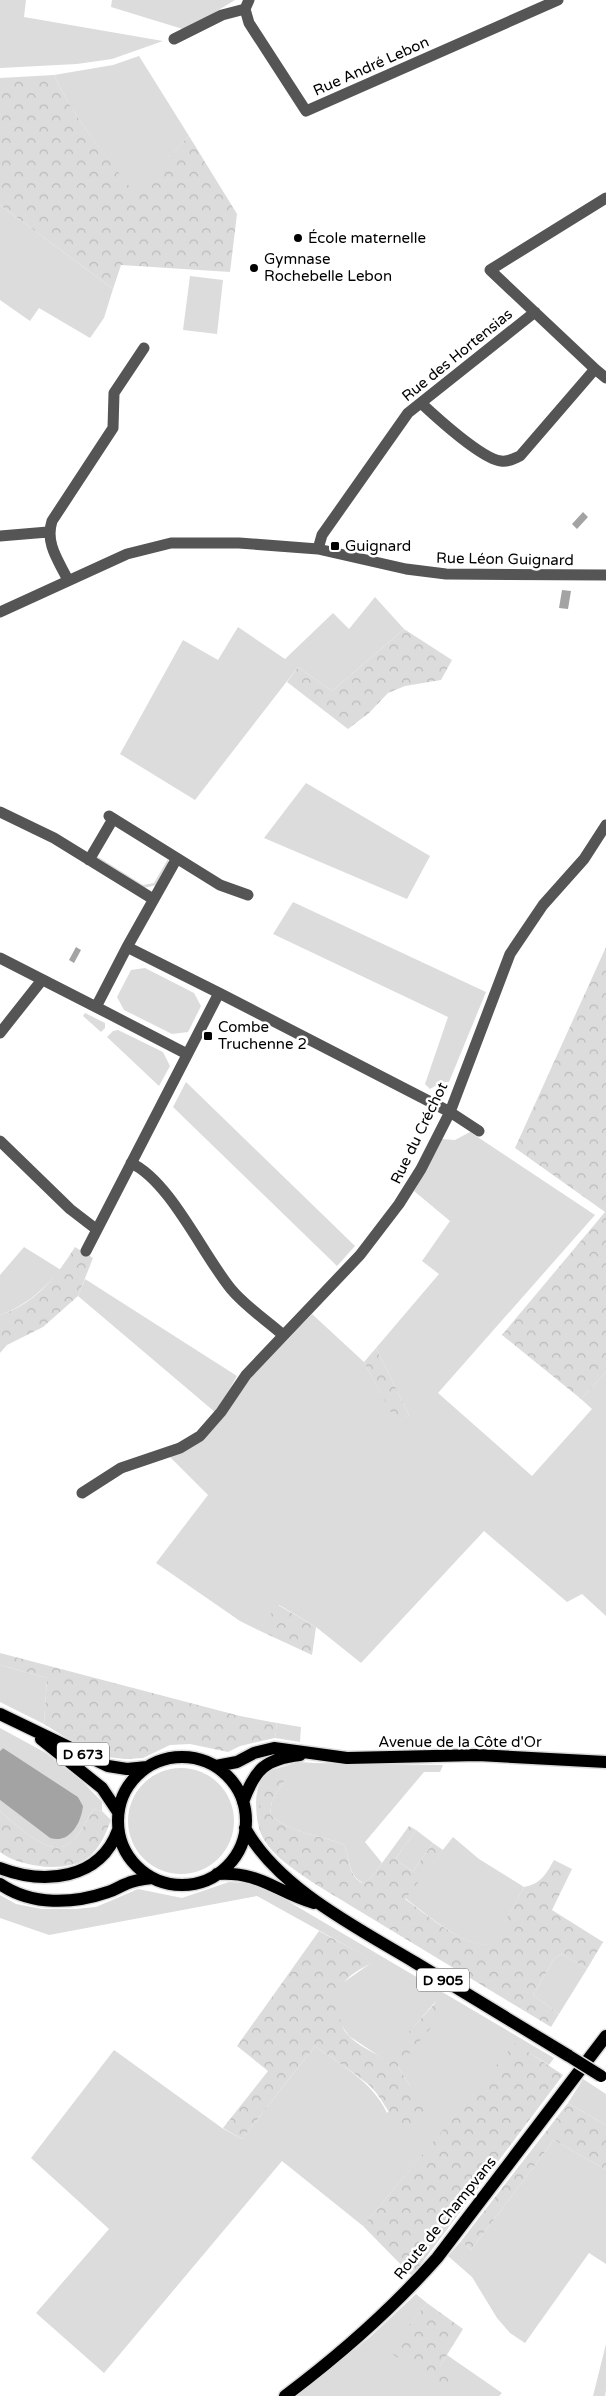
<svg xmlns="http://www.w3.org/2000/svg" width="606" height="2396" viewBox="0 0 606 2396" font-family="'Varela Round',sans-serif">
<style>
.green{fill:#dcdcdc}
.forest{fill:url(#forest-crowns)}
.water{fill:#a3a3a3}
.lines{fill:none;stroke-linecap:round;stroke-linejoin:round}
.major-casing{stroke:#dbdbdb;stroke-width:15}
.minor{stroke:#555;stroke-width:11}
.major{stroke:#000;stroke-width:12}
.major-bridge-casing{stroke:#dbdbdb;stroke-width:15;stroke-linecap:butt}
.major-bridge{stroke:#000;stroke-width:12}
.poi-dot{fill:#000;stroke:#fff;stroke-width:2}
.labels{text-anchor:middle;dominant-baseline:central;stroke-width:5;stroke-linejoin:round;paint-order:stroke}
.shield{fill:#fff;stroke:#4c4c4c;stroke-width:1}
.shield-label{font-size:14px;font-weight:bold;fill:#000}
.street-label{font-size:15px;fill:#000;stroke:#fff}
.poi-label{font-size:15px;fill:#000;stroke:#fff;text-anchor:start}
</style>
<defs>
<pattern id="forest-crowns" width="20" height="18" patternUnits="userSpaceOnUse" patternTransform="scale(1.25)"><rect width="20" height="18" fill="#dcdcdc"/><path d="M2 6a3 3 0 1 1 6 0M12 15a3 3 0 1 1 6 0" fill="none" stroke="#bbb"/></pattern>
</defs>
<rect width="100%" height="100%" fill="#fff"/>
<path class="green" d="M0 0H26L24 17 163 41 112 59 77 64 0 68Z
M112 0H235L186 30 111 7Z
M139 56 189 136 136 193 132 191C105 154 73 117 54 75L113 65Z
M0 205 113 289 104 318 90 338 39 308 30 321 0 300Z
M190 276 223 280 217 334 183 330Z
M375 597 404 629 332 691 298 667 195 800 120 754 183 640 218 660 238 627 285 659 333 613 349 629Z
M306 783 430 856 407 899 264 838Z
M95 855 143 885 154 883 168 859 169 863 157 885 144 888 94 858Z
M293 902 486 992 449 1082H442L430 1089 425 1084 448 1017 273 934Z
M145 968 194 993 201 1006 188 1032 172 1034 124 1010 117 997 131 970Z
M85 1013 105 1023V1028L101 1032 83 1016Z
M118 1030 163 1052 170 1066 159 1086 107 1037 113 1031Z
M186 1082 355 1246 337 1266 173 1107Z
M470 1132 595 1215 438 1393 532 1476 592 1409 581 1399 606 1372V1616L582 1594 567 1602 484 1531 361 1663 316 1627 279 1605 258 1630 240 1621 156 1563 208 1495 168 1455 181 1450 312 1314 364 1362 397 1423 409 1415 376 1348 439 1274 422 1261 450 1221 414 1191 442 1139 455 1140Z
M24 1247 61 1270C42 1290 26 1306 0 1315V1275Z
M85 1279 237 1376 216 1413 78 1296Z
M0 1665 47 1678 44 1724 0 1702Z
M277 1723 301 1727 300 1742 275 1738Z
M0 1728 46 1753 83 1782 102 1802V1811L93 1809C87 1819 79 1837 69 1844 48 1858 16 1824 0 1811V1800L50 1838 83 1806 78 1797 3 1748 0 1751Z
M298 1762 315 1763 443 1765 440 1772H424L365 1842 382 1863 371 1878 363 1883C347 1874 351 1860 344 1845 320 1834 289 1834 270 1814L272 1801 284 1781 259 1810 258 1824C255 1807 253 1779 272 1770 280 1767 290 1765 298 1762Z
M128 1821a53 53 0 1 1 106 0a53 53 0 1 1-106 0Z
M416 1830 433 1843 413 1871 400 1863 396 1858Z
M453 1837 479 1859 524 1887 493 1944C468 1951 425 1913 405 1898Z
M229 1882 250 1883 269 1890 554 2058 549 2065 515 2044 363 2226 282 2161 104 2373 36 2313 109 2229 31 2158 114 2050 222 2128 242 2139 315 2046C341 2065 373 2082 387 2113L411 2087 398 2067 436 2001 385 2060 349 2036 340 2023 337 1997 341 1984 374 1961 257 1896 49 1935 0 1918V1895L16 1904 42 1909H75L96 1907 138 1889 182 1898Z
M562 1954 587 1969 559 2014 533 1995 554 1959Z
M583 2079 606 2094V2125L568 2103Z
M554 2140 606 2170V2264L589 2253 525 2343 510 2333 497 2318 472 2277 448 2256 461 2241 471 2250Z
M416 2294 427 2303 389 2351 440 2366 447 2355 502 2393 499 2396H295L370 2337Z
M606 2344V2390L605 2396H593Z"/>
<path class="forest" d="M54 75C73 117 105 154 133 191L136 192 189 136 237 214 230 272 121 265 113 289 0 205V78Z
M404 629 452 660 441 680 405 686 388 693 369 713 348 729 287 682 298 667 332 691Z
M606 947V1372L581 1399 502 1335 605 1212 515 1148Z
M75 1247 93 1258 78 1296 43 1327 7 1345 0 1353V1315C35 1304 56 1277 75 1247Z
M376 1348 409 1415 397 1424 364 1362Z
M278 1605 316 1627 312 1655 258 1630Z
M0 1653 240 1716 277 1723 275 1738 240 1746 228 1752 190 1744 170 1745 143 1758 125 1759 107 1757 81 1747 44 1724 47 1678 0 1665Z
M279 1775H284V1781L272 1801 270 1814C289 1834 320 1834 344 1845 351 1860 347 1874 362 1883L371 1878 409 1826 416 1830 396 1858 400 1863 413 1871 433 1843 443 1850 405 1899C425 1913 469 1952 493 1943L524 1887C541 1884 546 1874 554 1860L572 1869 552 1910 603 1942 587 1969 562 1954 554 1959 533 1995 559 2014 551 2027 315 1884C294 1869 262 1851 258 1823 257 1812 261 1800 263 1789Z
M93 1809 102 1811 111 1820C106 1833 99 1851 86 1859 64 1873 19 1867 0 1852V1811C16 1824 48 1858 69 1844 79 1837 87 1819 93 1809Z
M319 1931 375 1961C352 1974 335 1980 339 2010 340 2020 341 2027 348 2035 357 2045 373 2052 384 2059L437 2001 445 2011 398 2067 411 2087 427 2106 419 2129C385 2122 390 2105 369 2085 352 2071 333 2059 315 2046L242 2139 223 2128 268 2071 237 2046Z
M515 2043 563 2075 412 2276 363 2226Z
M568 2103 606 2125V2170L554 2140 471 2250 461 2241Z
M427 2303 463 2329 440 2366 457 2378 448 2393 388 2351Z"/>
<path class="water" d="M583 512 588 517 577 529 572 524Z
M562 590 571 591 568 609 559 608Z
M76 947 81 950 74 963 69 960Z
M3 1748 78 1797 83 1806C81 1824 69 1844 50 1838L0 1800V1751Z"/>
<g class="lines">
<g class="major-casing">
<path id="major" d="M0 1714 108 1766 127 1769 147 1767
M41 1739 102 1788 118 1812
M118 1821a64 64 0 1 1 128 0a64 64 0 1 1-128 0Z
M216 1766 237 1762 254 1753 274 1748 347 1758 478 1755 606 1762
M243 1802C255 1769 265 1759 300 1755
M245 1828C279 1889 358 1928 416 1963 467 1994 518 2025 569 2056
M0 1868C44 1885 100 1880 118 1830
M217 1874C260 1871 276 1892 314 1903
M0 1884C32 1906 73 1904 108 1892 115 1890 120 1886 126 1884 134 1880 143 1879 152 1878
M285 2396C341 2354 391 2310 437 2258L606 2036"/>
</g>
<path class="minor" d="M245 9 249 23 306 111 558 0
M174 39 222 15 245 9 249 0
M595 369 490 270 606 198
M421 403C436 417 482 459 501 461 508 462 513 459 520 456L595 369 606 378
M0 536 48 532
M318 549 322 535 408 413 535 312
M68 580C58 560 45 543 52 521L113 428 114 393 144 348
M0 612 127 554 171 543H239L318 549 406 569 446 574 606 575
M0 812 54 838 153 899
M109 816 220 885 248 895
M89 860 113 819
M127 947 177 858
M0 958 96 1007
M219 993 450 1112 479 1131
M0 1033 42 980
M0 1141 70 1209 96 1229
M131 1163C170 1181 203 1255 231 1289 245 1306 266 1320 283 1335
M86 1251 219 993 127 947 96 1007 187 1054
M82 1493 121 1468 180 1448 200 1436 221 1412 246 1375 360 1255 399 1204 421 1169 450 1112 510 954 543 905 584 859 606 825"/>
<use href="#major" class="major"/>
<g class="major-bridge-casing">
<path id="major-bridge" d="M569 2056 601 2076"/>
</g>
<use href="#major-bridge" class="major-bridge"/>
</g>
<g class="poi-dot">
<circle cx="298" cy="238" r="5"/>
<circle cx="254" cy="268" r="5"/>
<rect x="330" y="541" width="10" height="10" rx="2.5"/>
<rect x="203" y="1031" width="10" height="10" rx="2.5"/>
</g>
<g class="labels">
<g class="shield">
<rect x="57" y="1742.5" width="52" height="23" rx="4"/>
<rect x="417" y="1968.5" width="52" height="23" rx="4"/>
</g>
<g class="shield-label">
<text x="83" y="1754">D 673</text>
<text x="443" y="1980">D 905</text>
</g>
<g class="street-label">
<text transform="translate(371 66) rotate(-24)">Rue André Lebon</text>
<text transform="translate(457 355) rotate(-39)">Rue des Hortensias</text>
<text transform="translate(505 559) rotate(1)">Rue Léon Guignard</text>
<text transform="translate(419 1133) rotate(-64)">Rue du Créchot</text>
<text x="460" y="1742">Avenue de la Côte d'Or</text>
<text transform="translate(445 2218) rotate(-51)">Route de Champvans</text>
</g>
<g class="poi-label">
<text x="308" y="238">École maternelle</text>
<text x="264" y="259">Gymnase<tspan x="264" dy="17">Rochebelle Lebon</tspan></text>
<text x="345" y="546">Guignard</text>
<text x="218" y="1027">Combe<tspan x="218" dy="17">Truchenne 2</tspan></text>
</g>
</g>
</svg>
